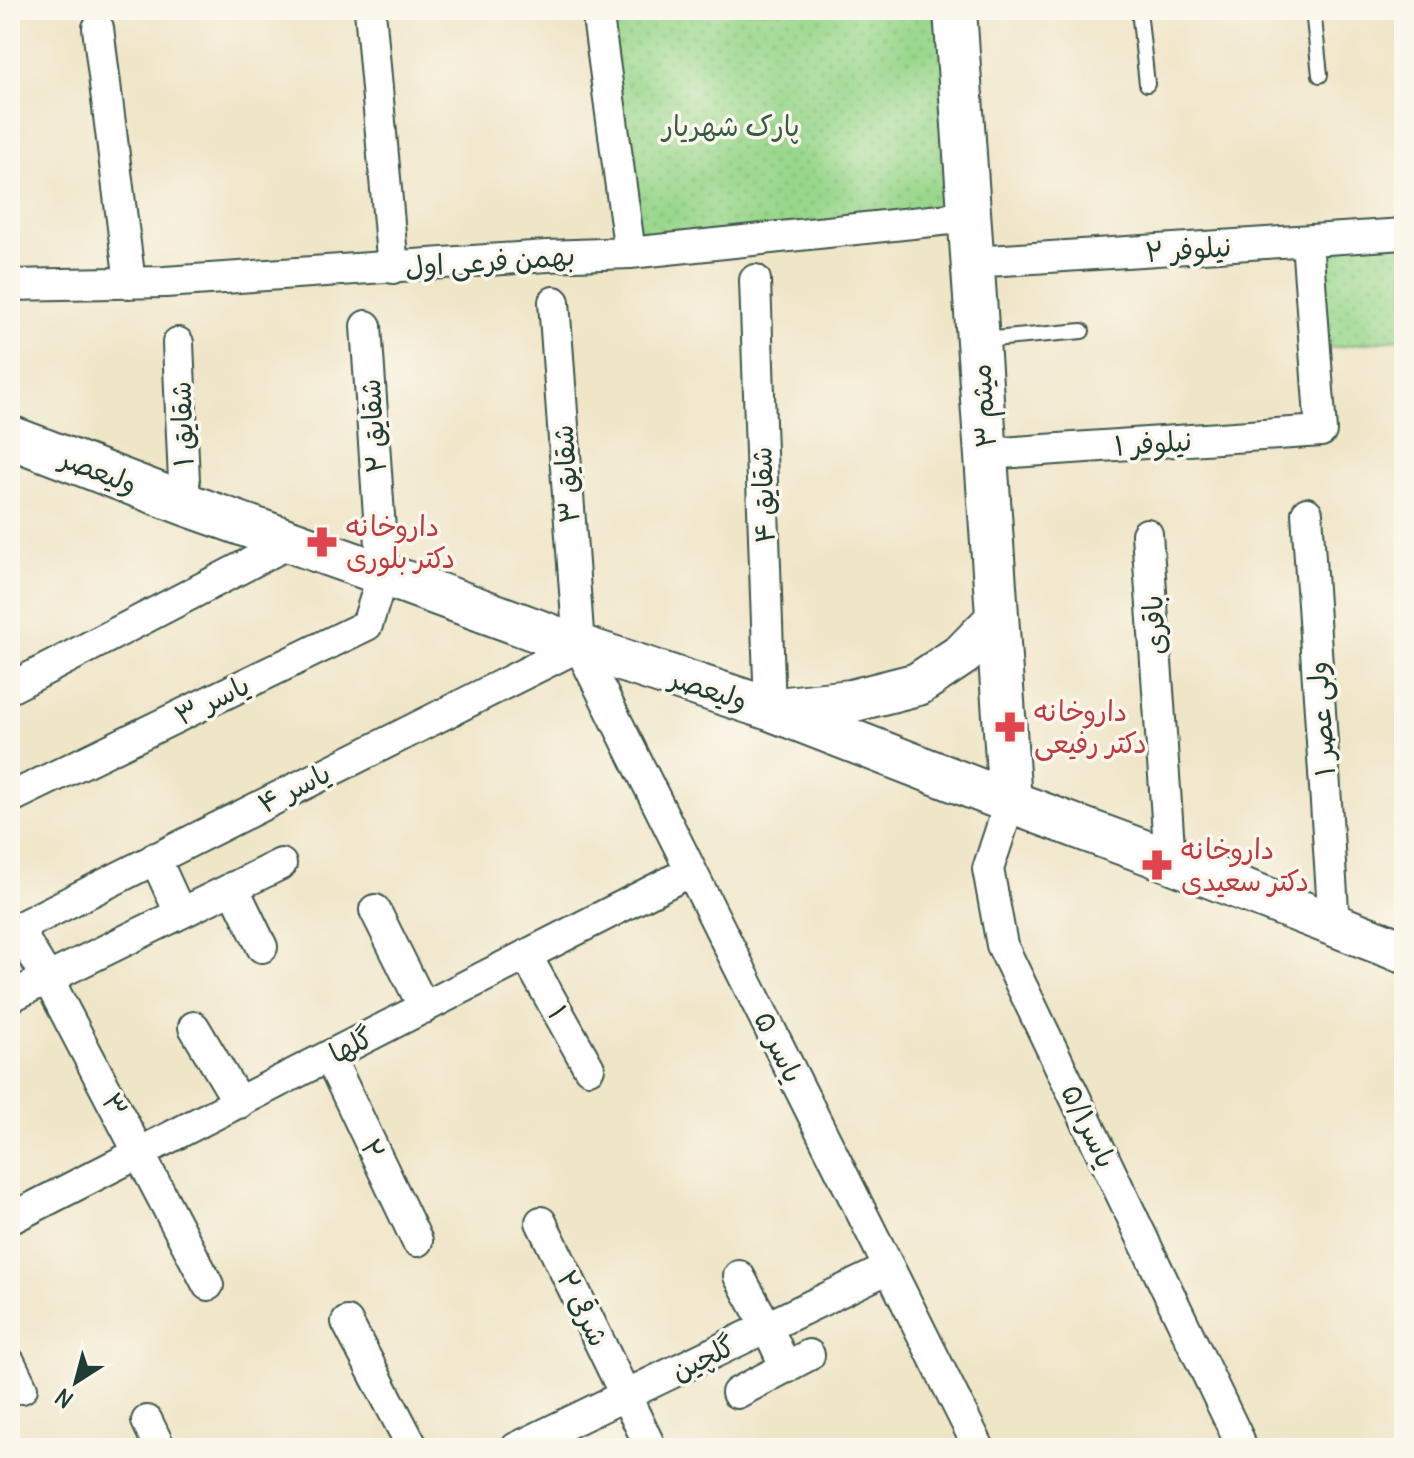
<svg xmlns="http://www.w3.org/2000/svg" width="1414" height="1458" viewBox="0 0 1414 1458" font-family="Delius,'Playpen Sans Arabic',sans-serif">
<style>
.park{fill:url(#park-dots);stroke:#5c8a60;stroke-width:2}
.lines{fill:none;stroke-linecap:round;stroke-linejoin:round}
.lane-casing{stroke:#3e564a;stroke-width:18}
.street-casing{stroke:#3e564a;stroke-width:34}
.secondary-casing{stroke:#3e564a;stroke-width:46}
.lane{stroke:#fff;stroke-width:14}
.street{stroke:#fff;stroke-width:30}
.secondary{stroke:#fff;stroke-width:42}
.labels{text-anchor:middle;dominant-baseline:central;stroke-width:7;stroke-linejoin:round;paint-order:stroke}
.park-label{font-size:28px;fill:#375c46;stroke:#fbf7ec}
.street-label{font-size:28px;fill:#1f3d34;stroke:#fbf7ec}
.health-label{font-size:28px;fill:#be3a42;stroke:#fbf7ec;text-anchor:start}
</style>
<defs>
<pattern id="park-dots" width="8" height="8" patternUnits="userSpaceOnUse" patternTransform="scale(2)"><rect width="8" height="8" fill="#99d78c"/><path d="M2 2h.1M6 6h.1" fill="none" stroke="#83b979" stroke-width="1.8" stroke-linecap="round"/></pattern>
</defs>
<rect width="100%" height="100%" fill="#fbf7ec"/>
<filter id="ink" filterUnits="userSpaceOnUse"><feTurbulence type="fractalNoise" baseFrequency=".0125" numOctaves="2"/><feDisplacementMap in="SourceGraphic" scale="16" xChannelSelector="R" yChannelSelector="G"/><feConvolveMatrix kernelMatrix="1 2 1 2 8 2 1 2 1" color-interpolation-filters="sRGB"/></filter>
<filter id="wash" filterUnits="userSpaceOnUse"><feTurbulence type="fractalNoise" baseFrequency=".006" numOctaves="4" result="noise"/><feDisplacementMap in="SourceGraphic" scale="32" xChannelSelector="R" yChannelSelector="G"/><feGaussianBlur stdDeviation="1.8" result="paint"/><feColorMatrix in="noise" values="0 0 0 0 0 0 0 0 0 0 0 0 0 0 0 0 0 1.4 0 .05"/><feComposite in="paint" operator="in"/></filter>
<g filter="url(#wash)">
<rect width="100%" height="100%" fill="#efe5c7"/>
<path class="park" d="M597 10H955L969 217 630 253Z
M1404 234V338L1315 350 1307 241Z"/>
</g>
<g filter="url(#ink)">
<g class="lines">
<g class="lane-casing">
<path id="lane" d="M1139 10 1147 84
M1313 10 1320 75
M982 340 1082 331"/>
</g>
<g class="street-casing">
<path id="street" d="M370 10 393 268
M597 10 630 253
M98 28 130 283
M972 262 1404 234
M755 280 770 709
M10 285 165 282 547 256 630 253 969 217
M554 302 579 646 979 1448
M178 343 185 504
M986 454 1321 431 1307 241
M1307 513 1334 925
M1147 534 1170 861
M10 688 291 542
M10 798 367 625 383 574 366 326
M1010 802 988 869 1002 945 1239 1440
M155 858 180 913
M233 887 262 947
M375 910 424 1008
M17 928 48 979 208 1285
M10 932 579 646
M526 955 589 1068
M10 997 281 864
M194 1027 239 1103
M329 1056 417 1241
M10 1219 691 871
M541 1222 651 1448
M739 1276 767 1327 786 1368
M347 1322 413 1448
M10 1363 22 1388
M737 1393 809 1355
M147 1421 160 1448
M516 1448 889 1268"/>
</g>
<g class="secondary-casing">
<path id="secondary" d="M955 10 1010 802
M10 437 185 504 383 574 579 646 770 709 1010 802 1170 861 1404 952
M777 709 851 701 918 684 963 654 997 619"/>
</g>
<use href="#lane" class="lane"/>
<use href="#street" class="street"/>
<use href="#secondary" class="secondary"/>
</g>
</g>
<defs>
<g id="pharmacy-bare" transform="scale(2.4)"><path d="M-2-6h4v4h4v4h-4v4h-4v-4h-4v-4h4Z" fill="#e0444e" stroke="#fbf7ec" stroke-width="2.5" paint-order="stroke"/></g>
</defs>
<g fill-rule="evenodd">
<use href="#pharmacy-bare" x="322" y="542"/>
<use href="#pharmacy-bare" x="1010" y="727"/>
<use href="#pharmacy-bare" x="1157" y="865"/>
</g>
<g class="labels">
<g class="park-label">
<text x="731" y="126">پارک شهریار</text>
</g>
<g class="street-label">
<text transform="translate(1188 249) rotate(-4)">نیلوفر ۲</text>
<text transform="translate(490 261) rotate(-4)">بهمن فرعی اول</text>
<text transform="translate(983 406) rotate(-94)">میثم ۳</text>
<text transform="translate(182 424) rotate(-92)">شقایق ۱</text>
<text transform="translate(373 426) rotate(-94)">شقایق ۲</text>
<text transform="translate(1153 443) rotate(-4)">نیلوفر ۱</text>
<text transform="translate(99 471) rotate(21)">ولیعصر</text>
<text transform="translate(566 474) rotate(-94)">شقایق ۳</text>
<text transform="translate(763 495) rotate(-92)">شقایق ۴</text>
<text transform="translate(1154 625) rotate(-94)">باقری</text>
<text transform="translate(709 689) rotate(18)">ولیعصر</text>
<text transform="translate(212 700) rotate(-26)">یاسر ۳</text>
<text transform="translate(1321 719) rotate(-94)">ولی عصر ۱</text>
<text transform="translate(294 788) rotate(-27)">یاسر ۴</text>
<text transform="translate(558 1012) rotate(61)">۱</text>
<text transform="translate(351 1045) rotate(-27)">گلها</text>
<text transform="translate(779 1047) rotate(64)">یاسر ۵</text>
<text transform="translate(115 1105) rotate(62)">۳</text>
<text transform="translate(1089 1126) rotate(64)">یاسر۵/۱</text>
<text transform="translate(373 1149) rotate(65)">۲</text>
<text transform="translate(583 1308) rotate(64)">۲ شرقی</text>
<text transform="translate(703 1358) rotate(-26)">گلچین</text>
</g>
<g class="health-label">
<text x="346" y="526">داروخانه<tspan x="346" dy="32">دکتر بلوری</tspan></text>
<text x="1034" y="711">داروخانه<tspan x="1034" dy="32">دکتر رفیعی</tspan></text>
<text x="1181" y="849">داروخانه<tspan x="1181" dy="32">دکتر سعیدی</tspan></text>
</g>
</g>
<rect width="1414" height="1458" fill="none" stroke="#fbf7ec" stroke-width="40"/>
<g transform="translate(76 1382) rotate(216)" stroke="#fbf7ec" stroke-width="6" paint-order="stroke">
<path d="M0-6L14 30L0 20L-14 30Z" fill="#1f3d34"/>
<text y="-12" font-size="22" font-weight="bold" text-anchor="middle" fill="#1f3d34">N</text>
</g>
</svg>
